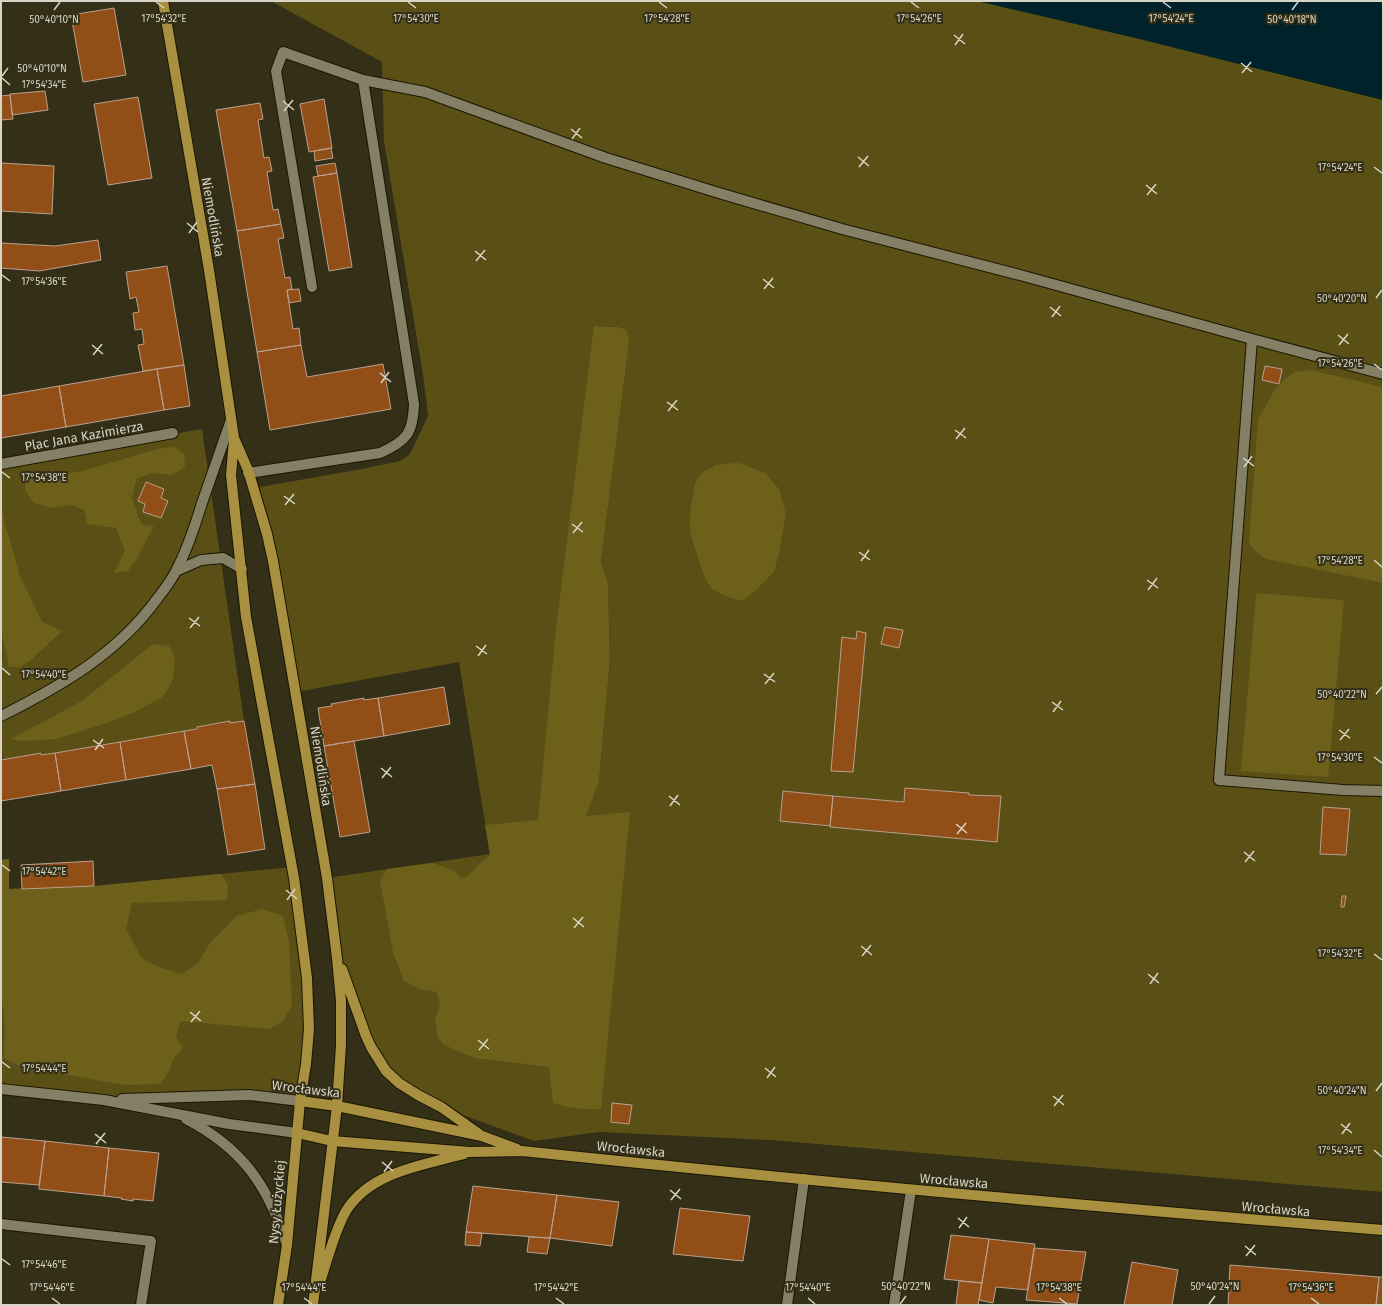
<svg xmlns="http://www.w3.org/2000/svg" width="1384" height="1306" viewBox="0 0 1384 1306" font-family="'Fira Sans',sans-serif">
<style>
.green{fill:#5a5015;fill-rule:evenodd}
.forest{fill:#6c601a}
.water{fill:#00232b}
.building{fill:#914f17;stroke:#baa08f}
.lines{fill:none;stroke-linecap:round;stroke-linejoin:round}
.minor-casing{stroke:#1b1701;stroke-width:12}
.major-casing{stroke:#1b1701;stroke-width:12}
.minor{stroke:#847f65;stroke-width:10}
.major{stroke:#a98f40;stroke-width:10}
.ticks{fill:none;stroke:#d8d5c7;stroke-width:1.5}
.labels{text-anchor:middle;dominant-baseline:central;stroke-width:4;stroke-linejoin:round;paint-order:stroke}
.street-label{font-size:13px;fill:#d8d5c7;stroke:#342f17}
.ticks-label{font-size:10px;text-anchor:middle;fill:#d8d5c7;stroke:#342f17;stroke-width:4;stroke-linejoin:round;paint-order:stroke}
</style>
<rect width="100%" height="100%" fill="#342f17"/>
<path class="green" d="M271 1H977L1140 39 1383 100V1192L770 1140 599 1132 534 1141 441 1107 386 1071 337 958 327 878 490 854 459 662 296 692 267 534 260 487 362 469 400 461 410 454 428 416 424 381 384 141 382 62ZM594 326 618 327 629 344 601 561 608 583 610 660 599 781ZM713 465 709 585 700 564 690 530 692 495 698 477ZM906 788 969 793V795L1001 796 997 842 830 827 780 821 783 791 904 802Z
M202 429 244 721 230 723 229 721 198 727 197 729 184 731 41 755 3 760 1 745V464Z
M9 859V889L94 886 292 867 307 978 300 1101 205 1097 144 1104 1 1089V860Z"/>
<path class="forest" d="M594 326 618 327 627 330 629 344 601 561 608 583 610 660 599 781 586 816 630 812 601 1109C584 1110 569 1108 553 1103L549 1067 475 1058 444 1045 438 1037 435 1020 440 1005 437 992 419 989 403 980 393 952 380 880 387 869 433 863 453 870 461 878 469 875 476 867 490 855 485 825 538 820 556 628Z
M1310 370 1383 387V583L1266 559 1256 552 1249 543 1258 419 1274 391 1283 381 1294 372Z
M174 447 184 454 185 467 172 475 152 473 137 478 132 497 137 513 142 525 154 526 137 558 128 571 114 573 125 551 116 528 87 524 84 510 71 505 52 508 34 503 25 490V480L83 471 157 449Z
M739 463 765 473 779 489 786 514 779 553 774 572 754 592 742 601C731 598 716 594 709 585 704 579 691 537 690 530 689 519 692 484 699 476 711 463 723 464 739 463Z
M1 509 20 576 42 622 62 631 32 659 20 667H9L1 629Z
M1256 593 1344 600 1328 777 1241 771Z
M153 644 169 646 175 657 173 678 168 689 161 698 133 713 107 723 56 739 23 741 11 739 82 701Z
M9 859V889L94 886 220 874 228 884 227 900 132 903 126 929 142 958 158 967 182 974 198 963 210 943 237 916 262 909 283 916 289 941 292 1005 284 1020 270 1029 181 1021 176 1037 183 1048 173 1059 170 1069 161 1084 125 1085 22 1067 4 1058 5 1028 3 1006 1 1005V860Z"/>
<path class="water" d="M977 1H1383V100L1140 39Z"/>
<path class="building" d="M114 8 126 75 83 82 71 15Z
M45 91 48 110 12 115 10 94Z
M10 95 13 119 1 120V96Z
M138 97 152 178 108 185 94 104Z
M324 99 332 148 309 152 300 104Z
M260 103 263 119 258 120 264 158 269 157 272 171 267 172 273 210 278 209 281 224 237 231 216 110Z
M331 148 333 158 315 161 314 151Z
M1 163 54 166 52 214 1 211Z
M335 163 337 173 318 176 316 166Z
M337 173 352 267 329 271 313 177Z
M281 224 284 238 278 239 285 278 290 277 292 289 287 290 293 329 299 328 301 345 257 352 237 231Z
M98 240 101 260 39 271 1 268V243L55 246Z
M167 266 184 365 143 371 138 345 144 344 142 329 135 330 133 313 139 312 136 297 130 299 126 272Z
M299 289 301 301 289 303 287 290Z
M301 345 307 377 383 364 391 409 270 430 257 352Z
M184 365 190 406 164 410 157 369Z
M1265 366 1282 369 1279 384 1262 380Z
M157 369 164 410 66 427 59 386Z
M59 386 66 427 1 438V396Z
M146 482 164 489 161 498 168 501 161 518 143 512 145 504 138 501Z
M885 627 903 630 899 648 881 644Z
M857 631 866 633 853 772 831 771 842 637 856 639Z
M444 687 450 724 384 736 378 698Z
M364 698V700L378 698 384 736 324 746 318 708 332 706 331 704Z
M230 721V723L244 721 255 784 217 789 212 765 191 769 184 731 197 729V727Z
M184 731 191 769 126 780 120 742Z
M354 741 370 832 340 837 324 746Z
M120 742 126 780 61 791 55 753Z
M41 753V755L55 753 61 791 1 801V760Z
M255 784 265 849 228 855 217 789Z
M905 788 969 793V795L1001 796 997 842 830 827 833 796 904 802Z
M783 791 833 796 830 826 780 821Z
M1323 807 1350 809 1346 855 1320 854Z
M93 861 94 886 22 889 21 865Z
M1342 896H1346L1344 907H1341Z
M612 1103 632 1105 629 1124 611 1122Z
M1 1137 45 1141 39 1185 1 1182Z
M45 1141 109 1148 104 1196 39 1189Z
M109 1148 159 1153 153 1201 133 1199V1201L121 1199 122 1198 104 1196Z
M473 1186 557 1195 550 1238 466 1232Z
M557 1195 619 1202 612 1246 550 1238Z
M680 1208 750 1216 743 1261 673 1254Z
M466 1232 482 1233 480 1246 465 1245Z
M951 1235 989 1239 982 1283 944 1279Z
M529 1237 550 1238 547 1254 527 1252Z
M989 1239 1035 1244 1028 1290 996 1287 993 1303 979 1300Z
M1034 1248 1086 1252 1077 1304 1026 1300Z
M1132 1262 1178 1270 1172 1305H1124Z
M1230 1265 1379 1277 1376 1305H1228Z
M1379 1277H1383V1305H1376Z
M959 1281 982 1283 978 1305H956Z"/>
<g class="lines">
<g class="minor-casing">
<path id="minor" d="M312 287 276 71 283 52 363 80 425 92 606 158 719 193 842 229 1020 275 1252 339 1219 780 1343 790 1383 791
M1252 339 1383 374
M1 464 173 433
M248 473 380 453C407 441 413 433 414 404L363 80
M176 571 201 560 223 558 242 569
M1 716C61 686 117 654 157 599 164 590 171 581 176 571 187 550 195 526 202 503 212 475 221 448 231 420
M1 1089 104 1100 229 1124 297 1133
M122 1099 249 1095 300 1101
M186 1119C242 1148 268 1185 287 1245
M1 1224 151 1241 141 1305
M787 1305 804 1179
M894 1305 911 1190"/>
</g>
<g class="major-casing">
<path id="major" d="M163 1 209 270 234 438 248 470 267 534 273 561 327 878 337 958 341 1001V1045L337 1106 313 1305
M234 440 231 475 246 617 294 878 307 978 309 1029 306 1064 300 1101 287 1245 278 1305
M342 969 366 1036 371 1047 386 1071 399 1083 418 1095 441 1107 482 1136
M300 1101 337 1106 482 1136 517 1149
M297 1133 332 1141 470 1152 522 1151C809 1181 1096 1207 1383 1230
M320 1282C328 1259 334 1232 346 1211 370 1172 423 1165 464 1154"/>
</g>
<use href="#minor" class="minor"/>
<use href="#major" class="major"/>
</g>
<path class="ticks" d="M156 2 164 8M408 2 416 8M659 2 667 8M911 2 919 8M1163 2 1171 8M54 10 60 2M1292 10 1298 2M954 35 965 44M955 45 963 34M1241 63 1252 72M1242 73 1251 62M2 76 8 68M2 78 10 85M283 101 294 110M284 111 293 100M571 129 582 138M572 139 580 128M858 157 869 166M859 167 868 156M1374 167 1382 173M1146 185 1157 194M1147 195 1156 184M187 223 198 232M189 233 197 222M475 251 486 260M476 261 485 250M2 275 10 281M763 279 774 288M764 289 773 278M1376 298 1382 290M1050 307 1061 316M1052 317 1060 306M1338 335 1349 344M92 345 103 354M1339 345 1348 334M93 355 102 344M1374 364 1382 370M380 373 391 382M381 383 389 372M667 402 678 410M668 411 677 400M955 430 966 438M956 439 965 428M1243 458 1254 466M1244 467 1252 456M2 472 10 478M284 496 295 504M285 505 294 494M572 524 583 532M573 533 582 522M859 552 870 560M1374 560 1382 567M861 561 869 550M1147 580 1158 588M1148 590 1157 578M189 618 200 626M190 628 199 617M476 646 487 654M478 656 486 645M2 668 10 675M764 674 775 682M765 684 774 673M1376 694 1382 687M1052 702 1063 710M1053 712 1061 701M1339 730 1350 738M93 740 104 748M1340 740 1349 729M95 750 103 739M1374 757 1382 763M381 768 392 777M382 778 391 767M669 796 680 805M670 806 678 795M956 824 967 833M957 834 966 823M1244 852 1255 861M1245 862 1254 851M2 865 10 871M286 890 297 899M287 900 295 889M573 918 584 927M574 928 583 917M861 946 872 955M1374 954 1382 960M862 956 871 945M1148 974 1159 983M1150 984 1158 973M190 1012 201 1021M191 1022 200 1011M478 1040 489 1049M479 1050 488 1039M2 1062 10 1068M765 1068 776 1077M767 1078 775 1067M1376 1091 1382 1083M1053 1096 1064 1105M1054 1106 1063 1095M1341 1124 1352 1133M95 1134 106 1143M1342 1134 1350 1123M96 1144 105 1133M1374 1150 1382 1157M382 1162 393 1171M384 1172 392 1161M670 1190 681 1199M671 1200 680 1189M958 1218 969 1227M959 1228 967 1217M1245 1246 1256 1255M1246 1256 1255 1245M2 1259 10 1265M52 1298 60 1304M304 1298 312 1304M556 1298 564 1304M808 1298 815 1304M1059 1298 1067 1304M1311 1298 1319 1304M900 1304 906 1296M1209 1304 1215 1296"/>
<g class="labels">
<g class="street-label">
<text transform="translate(213 217) rotate(80)">Niemodlińska</text>
<text transform="translate(84 436) rotate(-10)">Plac Jana Kazimierza</text>
<text transform="translate(321 766) rotate(81)">Niemodlińska</text>
<text transform="translate(306 1089) rotate(7)">Wrocławska</text>
<text transform="translate(631 1149) rotate(6)">Wrocławska</text>
<text transform="translate(954 1181) rotate(5)">Wrocławska</text>
<text transform="translate(277 1202) rotate(-85)">Nysy Łużyckiej</text>
<text transform="translate(1276 1209) rotate(5)">Wrocławska</text>
</g>
</g>
<g class="ticks-label">
<text x="164" y="22">17°54'32"E</text>
<text x="416" y="22">17°54'30"E</text>
<text x="667" y="22">17°54'28"E</text>
<text x="919" y="22">17°54'26"E</text>
<text x="1171" y="22">17°54'24"E</text>
<text x="1292" y="23">50°40'18"N</text>
<text x="54" y="23">50°40'10"N</text>
<text x="42" y="72">50°40'10"N</text>
<text x="44" y="88">17°54'34"E</text>
<text x="1340" y="171">17°54'24"E</text>
<text x="44" y="285">17°54'36"E</text>
<text x="1342" y="302">50°40'20"N</text>
<text x="1340" y="367">17°54'26"E</text>
<text x="44" y="481">17°54'38"E</text>
<text x="1340" y="564">17°54'28"E</text>
<text x="44" y="678">17°54'40"E</text>
<text x="1342" y="698">50°40'22"N</text>
<text x="1340" y="761">17°54'30"E</text>
<text x="44" y="875">17°54'42"E</text>
<text x="1340" y="957">17°54'32"E</text>
<text x="44" y="1072">17°54'44"E</text>
<text x="1342" y="1094">50°40'24"N</text>
<text x="1340" y="1154">17°54'34"E</text>
<text x="44" y="1268">17°54'46"E</text>
<text x="906" y="1290">50°40'22"N</text>
<text x="1215" y="1290">50°40'24"N</text>
<text x="52" y="1291">17°54'46"E</text>
<text x="304" y="1291">17°54'44"E</text>
<text x="556" y="1291">17°54'42"E</text>
<text x="808" y="1291">17°54'40"E</text>
<text x="1059" y="1291">17°54'38"E</text>
<text x="1311" y="1291">17°54'36"E</text>
</g>
<rect width="1384" height="1306" fill="none" stroke="#d8d5c7" stroke-width="4"/>
</svg>
